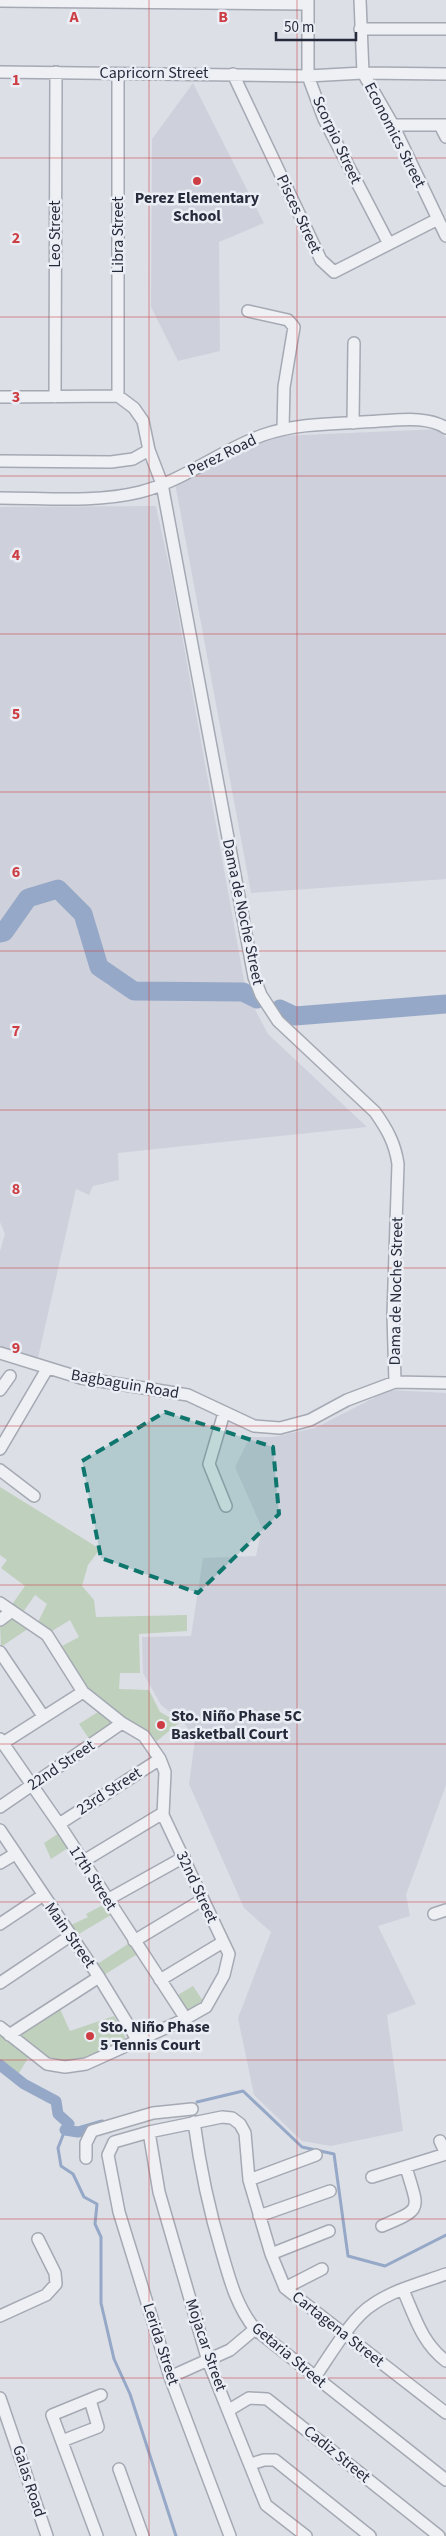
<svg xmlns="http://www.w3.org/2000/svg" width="446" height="2536" viewBox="0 0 446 2536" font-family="'Source Sans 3',sans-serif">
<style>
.built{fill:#ced1db}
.green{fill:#bfd0bd}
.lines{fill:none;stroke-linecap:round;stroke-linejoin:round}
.stream{stroke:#96a8c7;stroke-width:3}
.canal{stroke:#96a8c7;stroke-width:11}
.river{stroke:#96a8c7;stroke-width:19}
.minor-casing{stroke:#a5a9b3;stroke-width:14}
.minor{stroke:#eef0f4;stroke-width:11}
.marked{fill:#0f766e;fill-opacity:0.2;stroke:#0f766e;stroke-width:4;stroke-dasharray:10 6;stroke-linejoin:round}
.grid{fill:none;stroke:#cd3e44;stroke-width:1;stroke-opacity:0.55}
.poi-dot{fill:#cd3e44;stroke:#ebeef4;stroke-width:2}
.labels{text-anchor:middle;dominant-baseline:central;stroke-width:5;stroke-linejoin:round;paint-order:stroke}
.street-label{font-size:16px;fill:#262b3c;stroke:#ebeef4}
.poi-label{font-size:16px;font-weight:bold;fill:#262b3c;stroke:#ebeef4;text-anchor:start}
.grid-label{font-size:16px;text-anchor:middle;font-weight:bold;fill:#cd3e44;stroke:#ebeef4;stroke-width:5;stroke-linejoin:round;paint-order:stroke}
</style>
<rect width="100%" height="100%" fill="#dcdfe6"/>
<path class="built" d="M193 83 264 223 219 242 220 351 178 361 151 307 152 139Z
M439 429 446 438V879L251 893 175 483 259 437Z
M156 506 171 574 245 986H133L98 956 89 915 61 882 27 890 0 929V507Z
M62 899 76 912 92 967 107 985 146 997 249 998 268 1034 367 1127 118 1153 119 1180 93 1186 89 1195 76 1189 38 1358 0 1346V1251L5 1234 0 1222V942L7 940 31 901Z
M389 1390 446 1393V1785L406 1895 410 1916 378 1926 416 2004 387 2015 403 2131 331 2146 302 2141 254 2095 238 2018 271 1932 244 1908 189 1784 195 1739 185 1724 161 1705 143 1673 142 1637 191 1636 203 1558 256 1556 262 1528 235 1467 250 1437H273L315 1428Z"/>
<path class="green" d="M0 1487 100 1549 88 1565 82 1586 94 1600 96 1617 187 1615V1631L139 1634 140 1673H120L119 1689 149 1690 160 1712 179 1723 157 1741C147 1730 137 1726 125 1719 97 1701 74 1678 62 1646L79 1637 70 1620 52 1631 37 1624 47 1604 35 1595 23 1612 11 1606 25 1586 1 1568 7 1560 0 1555Z
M8 1619H14L29 1628 1 1647 0 1624Z
M98 1712 113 1724 90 1740 79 1724Z
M59 1833 68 1848 51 1859 44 1843Z
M103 1905 111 1915 77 1935 71 1925 88 1917 86 1914Z
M131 1942 139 1953 104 1975 96 1965Z
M193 1986 203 2001 190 2011 183 2009 176 1996Z
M60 2009 70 2031 114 2016 125 2037V2042C104 2050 70 2071 47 2058 36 2052 26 2043 15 2035Z
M0 2032 30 2055 14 2081 0 2067Z"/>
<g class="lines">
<path class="stream" d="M197 2102 243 2091 302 2147 334 2154 348 2256 385 2266 446 2235
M65 2130 58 2148 61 2166 73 2174 84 2197 97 2204 95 2224 101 2237V2303L114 2359 130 2394 176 2536"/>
<path class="canal" d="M0 2065 24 2084 56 2101 58 2114 69 2124 65 2130
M65 2130 78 2132 102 2125"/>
<path class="river" d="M0 933 4 932 28 898 58 889 83 914 99 967 134 991 243 992 257 999
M280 1009 295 1016 446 1004"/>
<g class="minor-casing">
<path id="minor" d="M308 0V76L324 119 389 244
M360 0 363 73 393 125 446 236
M0 1 308 4
M360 29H446
M0 72 308 76 363 73 446 74
M118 74V396
M233 74 321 260 334 272 438 219
M393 125H446
M440 125 446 137
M248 311 288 320 294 327 284 387 283 429
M0 397 118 396 134 408 143 421 149 450 162 484 254 977 261 995 278 1021 375 1112C387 1129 395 1143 398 1164L393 1315 395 1382
M55 397 56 72
M353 423 354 343
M0 461 111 462 133 459 149 450
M0 498C46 498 95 503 140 492 183 481 221 450 263 435 300 422 341 424 379 421 400 420 428 416 446 428
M0 1353 81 1378 188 1395 254 1426 280 1428 310 1420 347 1400 395 1382 446 1383
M0 1390 10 1376
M224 1413 209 1464 226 1506
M0 1449 47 1369
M0 1470 34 1496
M0 1603 47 1635 83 1692 122 1723 144 1736 160 1759 165 1772 163 1815 229 1954 224 1975 206 2007 183 2020 86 2064 65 2067 47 2064 0 2027
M0 1620 12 1611
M0 1652 43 1716
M0 1739 59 1824 186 2019
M3 1743 83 1692
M0 1807 122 1723
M59 1824 160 1759
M0 1830 99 1977 138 2041
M82 1862 163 1813
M0 1863 15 1854
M107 1900 184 1857
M434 1914 446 1910
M0 1924 42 1896
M134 1941 202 1900
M160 1980 223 1942
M0 1983 70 1936
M9 2035 99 1977
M194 2122C200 2167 209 2210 222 2253 230 2281 237 2307 255 2329L446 2480
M149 2132 159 2192 208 2361 266 2505 306 2536
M440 2141 446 2154
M86 2158V2143L92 2131 153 2113 192 2109
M372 2177 446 2154
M249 2180 316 2155
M259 2216 330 2191
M382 2226C425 2208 418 2210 406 2167
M271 2254 329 2231
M285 2288 322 2269
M403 2290C415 2317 422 2343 446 2361
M0 2316 46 2295 56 2284 55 2273 38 2239
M170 2377 230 2350 255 2329
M315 2377C329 2357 352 2317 372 2305 393 2290 421 2283 446 2274
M0 2398 47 2536
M229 2410 249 2398 267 2399 439 2536
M62 2441 98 2427 90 2400
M251 2464 264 2460H275L370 2536
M119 2469 143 2536
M97 2536 52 2415 101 2395
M230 2536 170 2377 119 2212 108 2155 114 2142 149 2132 222 2117 232 2118 240 2124 245 2133 249 2180 271 2254 285 2288 446 2413"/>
</g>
<use href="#minor" class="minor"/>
</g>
<path class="marked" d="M165 1412 273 1447 279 1514 198 1593 101 1558 82 1461Z"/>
<path class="grid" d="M149 0V2536M297 0V2536M0 158H446M0 317H446M0 476H446M0 634H446M0 792H446M0 951H446M0 1110H446M0 1268H446M0 1426H446M0 1585H446M0 1744H446M0 1902H446M0 2060H446M0 2219H446M0 2378H446"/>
<g class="poi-dot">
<circle cx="197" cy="181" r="5"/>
<circle cx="161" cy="1725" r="5"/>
<circle cx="90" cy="2036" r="5"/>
</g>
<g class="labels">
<g class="street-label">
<text x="154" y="73">Capricorn Street</text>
<text transform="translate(395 135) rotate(63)">Economics Street</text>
<text transform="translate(337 140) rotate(65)">Scorpio Street</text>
<text transform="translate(299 214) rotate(65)">Pisces Street</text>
<text transform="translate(55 234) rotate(-90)">Leo Street</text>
<text transform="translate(118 235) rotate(-90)">Libra Street</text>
<text transform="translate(222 455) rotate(-26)">Perez Road</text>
<text transform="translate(243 912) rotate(78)">Dama de Noche Street</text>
<text transform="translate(396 1291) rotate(-89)">Dama de Noche Street</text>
<text transform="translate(125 1384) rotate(10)">Bagbaguin Road</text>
<text transform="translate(61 1765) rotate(-34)">22nd Street</text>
<text transform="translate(109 1791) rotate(-33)">23rd Street</text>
<text transform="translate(93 1878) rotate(57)">17th Street</text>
<text transform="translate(197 1887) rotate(65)">32nd Street</text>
<text transform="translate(70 1935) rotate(55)">Main Street</text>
<text transform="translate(338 2329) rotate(38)">Cartagena Street</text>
<text transform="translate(161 2344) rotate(72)">Lerida Street</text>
<text transform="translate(206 2345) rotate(71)">Mojacar Street</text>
<text transform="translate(289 2355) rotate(40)">Getaria Street</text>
<text transform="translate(337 2454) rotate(39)">Cadiz Street</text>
<text transform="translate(29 2481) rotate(72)">Galas Road</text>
</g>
<g class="poi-label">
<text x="197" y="198" text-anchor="middle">Perez Elementary<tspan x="197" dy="18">School</tspan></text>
<text x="171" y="1716">Sto. Niño Phase 5C<tspan x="171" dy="18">Basketball Court</tspan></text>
<text x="100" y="2027">Sto. Niño Phase<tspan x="100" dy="18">5 Tennis Court</tspan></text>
</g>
</g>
<g class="grid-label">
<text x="74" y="22">A</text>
<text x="223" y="22">B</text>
<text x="16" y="85">1</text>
<text x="16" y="243">2</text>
<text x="16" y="402">3</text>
<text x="16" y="560">4</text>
<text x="16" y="719">5</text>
<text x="16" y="877">6</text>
<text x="16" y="1036">7</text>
<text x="16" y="1194">8</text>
<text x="16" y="1353">9</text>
</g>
<path d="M276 32v8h80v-8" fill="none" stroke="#262b3c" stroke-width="2.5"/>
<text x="284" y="32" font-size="15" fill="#262b3c" stroke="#ebeef4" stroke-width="4" paint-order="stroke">50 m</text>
</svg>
